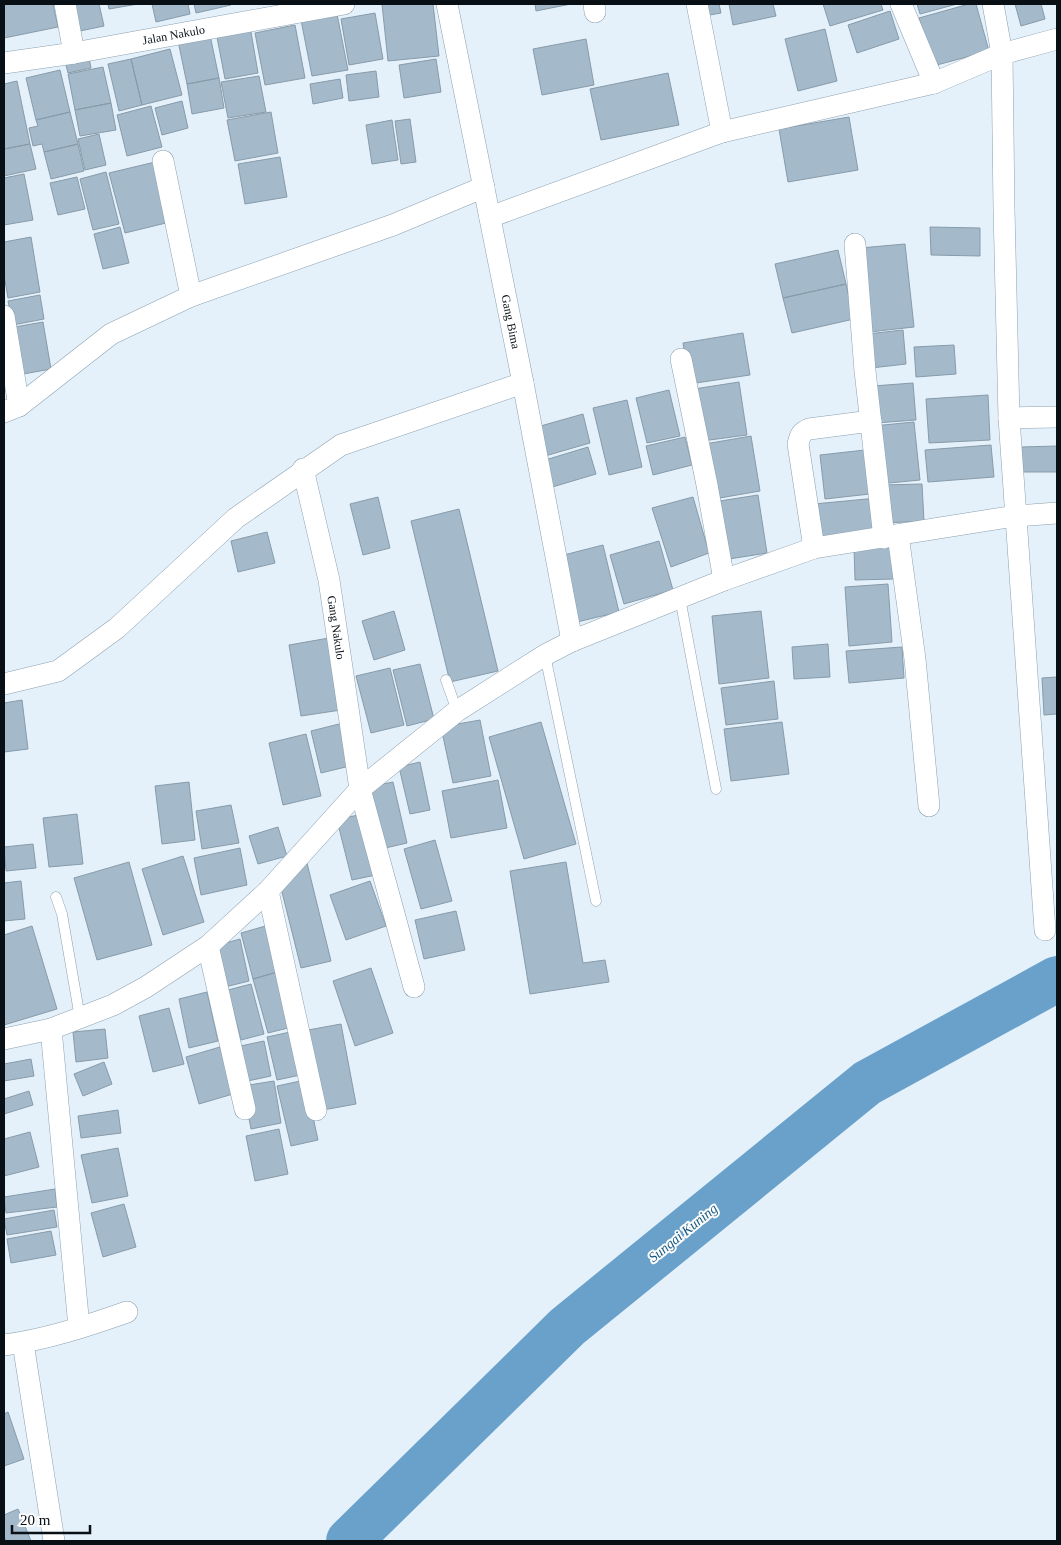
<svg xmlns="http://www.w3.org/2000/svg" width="1061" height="1545" viewBox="0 0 1061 1545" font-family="'Times New Roman',serif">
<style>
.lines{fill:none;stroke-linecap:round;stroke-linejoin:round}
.river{stroke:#69a1ca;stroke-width:46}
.building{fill:#a4b9c9;stroke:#879baa}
.service-casing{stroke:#8ca1b0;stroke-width:11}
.minor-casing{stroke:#8ca1b0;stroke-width:22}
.service{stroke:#fff;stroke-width:10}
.minor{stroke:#fff;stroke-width:21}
.labels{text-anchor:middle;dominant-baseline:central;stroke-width:4;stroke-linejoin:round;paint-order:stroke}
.street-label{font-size:12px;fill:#080f15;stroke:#fcfcfc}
.water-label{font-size:14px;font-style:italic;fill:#175982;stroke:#fcfcfc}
</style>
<rect width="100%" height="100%" fill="#e4f1fb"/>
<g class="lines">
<path class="river" d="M349 1541 567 1327 867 1083 1057 979"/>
</g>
<path class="building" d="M4 4H53L58 27 4 38Z
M69 4H99L104 26 75 32Z
M108 4H138L109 9Z
M152 4H188L190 14 156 22Z
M194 4H231V5L196 13Z
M382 4H433L439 56 388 61Z
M535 4H571L536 11Z
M702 4H719L721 13 704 16Z
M729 4H773L776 16 733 25Z
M823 4H881L883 10 830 26Z
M917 4H957L920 14Z
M969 4H976L989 51 933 66 919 18Z
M1015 4H1041L1045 19 1021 26Z
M890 11 899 39 857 53 848 25Z
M375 13 383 59 349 65 341 19Z
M337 14 348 70 312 76 301 20Z
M295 25 305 78 265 85 255 33Z
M250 26 258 73 225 79 216 32Z
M825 29 837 81 798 91 785 39Z
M210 35 219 78 187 84 178 41Z
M586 39 594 85 542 95 533 49Z
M170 49 182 95 142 105 131 59Z
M88 52 91 68 68 73 64 57Z
M131 59 142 105 119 111 108 64Z
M436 59 441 92 404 98 399 65Z
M103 67 111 103 75 110 68 74Z
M60 70 70 112 36 120 26 78Z
M376 71 379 97 349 101 346 75Z
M668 73 679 125 601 140 590 89Z
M259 76 266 112 228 118 221 82Z
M219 78 224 108 192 114 187 84Z
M340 79 343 98 313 104 310 84Z
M17 81 30 144 4 149V84Z
M182 101 188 128 162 135 155 108Z
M111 103 116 130 80 136 75 110Z
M151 106 162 147 127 156 117 115Z
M70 112 78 144 44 152 42 144 33 146 29 128 38 126 36 120Z
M271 112 278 153 235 161 227 120Z
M849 117 858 170 788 182 779 129Z
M410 119 416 162 401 164 395 121Z
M392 120 398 160 372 164 366 125Z
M99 134 106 165 85 170 78 139Z
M30 144 36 169 4 176V149Z
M78 144 84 171 51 179 44 152Z
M280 157 287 197 245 204 238 164Z
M155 162 170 222 125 233 109 173Z
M106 172 119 224 93 230 80 179Z
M24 174 33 220 4 225V178Z
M77 177 85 209 58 215 50 183Z
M120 227 129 263 103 269 94 234Z
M930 227 980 228V256L931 255Z
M31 237 40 292 8 298 4 275V242Z
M905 244 914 327 869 332 860 248Z
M838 250 846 284 783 298 775 264Z
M846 284 854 319 792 333 783 298Z
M40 295 44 319 13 325 8 301Z
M43 322 51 369 18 375 9 328Z
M903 330 906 364 871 368 867 334Z
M743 333 750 375 689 384 683 343Z
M954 345 956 374 916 377 914 347Z
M739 382 747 435 702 441 694 389Z
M913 383 916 420 876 423 873 386Z
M669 390 680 436 647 443 636 398Z
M988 395 990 440 929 443 926 399Z
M627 400 642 467 609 475 593 408Z
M583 414 590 443 545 456 537 427Z
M914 422 920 480 879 484 873 426Z
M751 436 760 491 714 499 705 444Z
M685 437 692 465 653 475 646 446Z
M991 445 994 477 928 482 925 450Z
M1057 446V472H1022L1021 447Z
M588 447 596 474 549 488 542 461Z
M865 450 870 494 825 499 820 455Z
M922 484 924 521 884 523 883 485Z
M758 495 767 553 723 560 713 502Z
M378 497 390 548 363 555 350 504Z
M693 497 709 553 671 567 652 508Z
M877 498 879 532 816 537 814 504Z
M459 509 498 671 450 682 411 521Z
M267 532 275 563 238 572 231 541Z
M659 541 673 590 624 604 610 555Z
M603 545 619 612 577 622 560 556Z
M893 546 894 579 855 580 854 547Z
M888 584 892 642 849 646 845 587Z
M394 611 405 650 374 660 362 621Z
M761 611 769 678 719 684 712 616Z
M329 638 341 710 301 716 289 645Z
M828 644 830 677 794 679 792 647Z
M902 647 904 678 849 683 846 651Z
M420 664 434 719 407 726 393 670Z
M390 668 404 725 371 733 356 676Z
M1057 677V714L1044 715 1042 678Z
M774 681 778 719 726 725 721 688Z
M22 700 28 749 4 752V703Z
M480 720 491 776 453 783 441 727Z
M541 722 576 844 524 859 489 737Z
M782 722 789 774 731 781 724 729Z
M343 723 354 765 321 773 311 731Z
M306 734 321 796 283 805 269 743Z
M420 762 430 810 410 814 399 767Z
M498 780 507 828 451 838 442 791Z
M189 782 195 840 162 844 155 786Z
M393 782 407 843 381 849 368 787Z
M231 805 239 843 202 849 196 811Z
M77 814 83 864 49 867 43 818Z
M362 814 376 875 352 880 337 820Z
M278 827 287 856 258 864 249 836Z
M435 840 452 901 421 909 404 849Z
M33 844 36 868 6 871 4 847Z
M240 848 247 885 201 895 194 858Z
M183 856 204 922 163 935 142 869Z
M129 862 152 945 97 960 74 878Z
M566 862 583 963 605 960 609 982 530 994 510 871Z
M307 863 331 961 301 968 281 888Z
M21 881 25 919 4 921V883Z
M370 881 386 926 346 940 330 895Z
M456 911 465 950 424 959 415 920Z
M269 925 281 971 253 979 241 933Z
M32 926 57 1009 4 1025V935Z
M240 939 249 981 225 987 215 946Z
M371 968 393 1033 355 1046 333 981Z
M281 971 296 1026 268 1033 253 979Z
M251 984 264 1034 241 1040 228 990Z
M207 992 218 1041 189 1048 179 999Z
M169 1008 184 1064 153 1072 139 1016Z
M341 1024 356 1104 323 1110 308 1030Z
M105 1029 108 1058 76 1062 73 1032Z
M295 1031 305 1074 277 1080 267 1037Z
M264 1041 271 1076 243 1082 236 1047Z
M220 1047 233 1094 199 1104 186 1057Z
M31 1059 34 1076 4 1081V1064Z
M104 1062 112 1084 83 1096 74 1074Z
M305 1080 318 1140 291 1146 277 1086Z
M274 1081 281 1123 251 1129 243 1086Z
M29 1091 33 1105 4 1114V1099Z
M118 1110 121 1133 81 1138 78 1116Z
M279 1129 288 1174 255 1181 246 1136Z
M30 1132 39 1167 4 1176V1139Z
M118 1148 128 1196 92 1203 81 1155Z
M55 1189 57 1207 6 1213 4 1197Z
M124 1204 136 1247 103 1257 91 1213Z
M54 1210 57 1227 7 1235 4 1219Z
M51 1231 56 1255 11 1263 7 1239Z
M8 1412 24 1459 4 1466V1414Z
M18 1509 31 1541H6L4 1536V1515Z"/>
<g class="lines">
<g class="service-casing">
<path id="service" d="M680 598 716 789
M545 655 596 901
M446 680 457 711
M56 897 62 914 80 1018"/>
</g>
<g class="minor-casing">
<g id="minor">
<path d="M65 4 74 53"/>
<path id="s1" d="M447 4 523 383 572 641"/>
<path d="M594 4 595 12"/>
<path d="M697 4 722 132"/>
<path d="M901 4 934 83"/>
<path d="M993 4 1002 54 1004 209 1009 418 1045 930"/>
<path id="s2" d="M4 63 74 53 344 4"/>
<path d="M163 161 191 296"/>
<path d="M490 217 722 132 934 83 1002 54 1057 39"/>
<path d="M855 244 865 371 884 538"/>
<path d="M4 316 19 406"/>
<path d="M681 359 707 485 724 580"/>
<path d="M4 412 19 406 111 334 191 296 393 225 484 187"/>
<path d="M1009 418 1057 417"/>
<path id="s3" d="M303 469 329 580 360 789 414 987"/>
<path d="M898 535 915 659 929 806"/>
<path d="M814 548 798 444C800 436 801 432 809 429L871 421"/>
<path d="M4 684 58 671 117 628 236 518 341 445 523 383"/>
<path d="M268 891 316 1110"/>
<path d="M208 946 245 1109"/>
<path d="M51 1029 79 1327"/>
<path d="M4 1039 51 1029 113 1005 146 987 208 946 268 891 360 789 457 711 545 655 572 641 724 580 814 548 1015 516 1057 513"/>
<path d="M23 1343 54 1541"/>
<path d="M4 1345C45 1340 87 1326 127 1312"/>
</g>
</g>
<use href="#service" class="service"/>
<use href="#minor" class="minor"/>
</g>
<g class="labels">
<g class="street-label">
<text stroke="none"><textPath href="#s2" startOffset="172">Jalan Nakulo</textPath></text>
<text stroke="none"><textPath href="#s1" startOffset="324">Gang Bima</textPath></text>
<text stroke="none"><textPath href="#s3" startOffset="162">Gang Nakulo</textPath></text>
</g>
<g class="water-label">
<text transform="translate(683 1233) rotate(-39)">Sungai Kuning</text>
</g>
</g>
<rect width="1061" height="1545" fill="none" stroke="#080f15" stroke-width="10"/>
<path d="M12 1525v8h78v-8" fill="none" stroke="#080f15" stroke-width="2.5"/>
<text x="20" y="1525" font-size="15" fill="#080f15" stroke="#fcfcfc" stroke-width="4" paint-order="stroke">20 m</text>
</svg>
